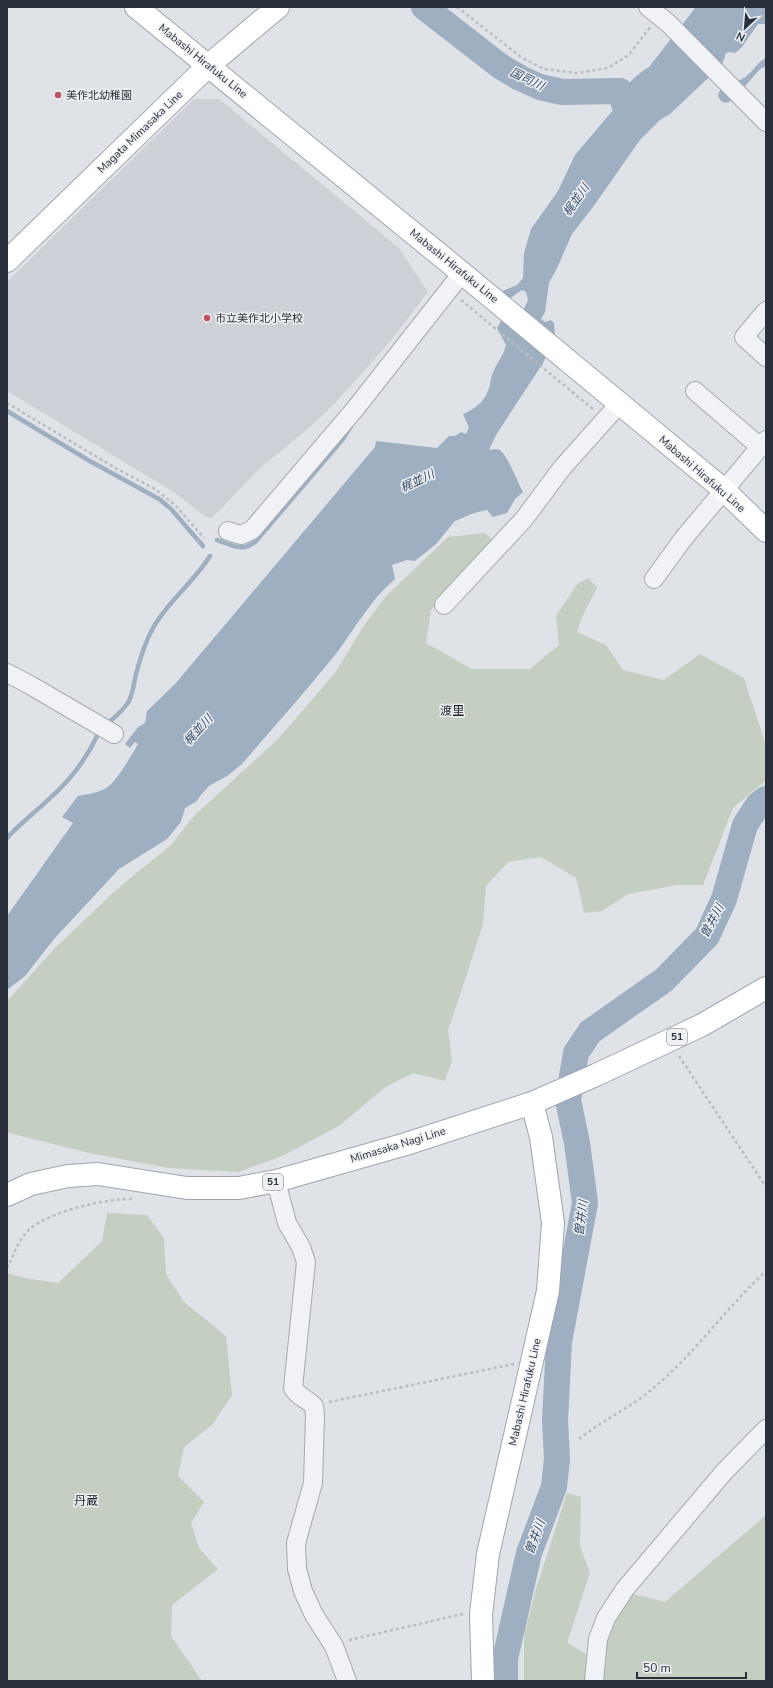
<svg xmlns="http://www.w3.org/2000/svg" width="773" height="1688" viewBox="0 0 773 1688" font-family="'Nunito Sans','Noto Sans JP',sans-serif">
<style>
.built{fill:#cdd1d7}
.green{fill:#c4cfc1}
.water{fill:#9eafc2}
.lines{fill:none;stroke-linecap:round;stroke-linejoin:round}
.stream{stroke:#9eafc2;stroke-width:4.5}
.river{stroke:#9eafc2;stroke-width:26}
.minor-casing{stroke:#a5a9af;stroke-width:20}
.major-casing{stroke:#9fa6b0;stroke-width:24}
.path{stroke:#b9bcc1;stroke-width:2.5;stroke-dasharray:3 3;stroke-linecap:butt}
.minor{stroke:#f1f2f5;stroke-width:18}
.major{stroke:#fff;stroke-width:22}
.poi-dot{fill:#be5160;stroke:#eef0f4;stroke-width:1.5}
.labels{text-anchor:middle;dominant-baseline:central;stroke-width:3;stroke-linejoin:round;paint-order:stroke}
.shield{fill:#eef0f4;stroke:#656a72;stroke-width:1}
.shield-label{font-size:10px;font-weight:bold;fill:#2a303b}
.street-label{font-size:11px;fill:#2a303b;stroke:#eef0f4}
.poi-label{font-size:11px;fill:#2a303b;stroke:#eef0f4;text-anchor:start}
.water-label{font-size:12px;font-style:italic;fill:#394e6a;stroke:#eef0f4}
.neighbourhood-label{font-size:12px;fill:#1c212c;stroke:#eef0f4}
</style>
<rect width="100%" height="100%" fill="#dfe2e6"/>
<path class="built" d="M194 99H219L399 248 428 292 388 344 334 404 310 427 260 468 212 518 206 517 172 491 7 391V282Z"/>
<path class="green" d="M485 533 494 541 447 589 431 610 426 643 472 669H530L559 645 556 616 578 583 589 578 597 588 582 617 577 632 606 645 623 670 664 680 700 654 744 678 766 746V780L733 808 703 885H678L628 894 602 911 584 913 576 878 541 857 508 862 486 886 483 924 464 983 448 1030 452 1060 445 1081 413 1073 384 1088 339 1126 280 1157 238 1172 169 1168 89 1153 9 1133 7 1132V1001L54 949 117 889 171 845 194 816 278 739 335 673 363 627 386 596 448 537Z
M107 1213 147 1215 164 1238 166 1274 184 1302 226 1336 232 1395 212 1425 184 1447 178 1476 204 1502 191 1523 199 1548 218 1569 172 1605 171 1636 202 1681H7V1273L24 1278 58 1283 102 1241Z
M567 1493 581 1497 580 1546 590 1573 567 1643 590 1656 633 1594 665 1602 766 1515V1681H524V1635L536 1589Z"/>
<path class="water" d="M696 7H764L766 9V24H758L742 47 735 53 730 52 726 53 722 65 670 114 660 120 640 140 593 207 572 234 558 266 549 283 545 312 541 319 545 322 551 320 554 323 555 336 543 363 496 435 489 450C493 450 498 448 501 451 508 457 518 483 523 492L515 499 507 513 493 517 487 510 474 513 455 521 436 544 415 561 407 560 392 565 395 579C370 600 355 629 335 655 305 692 273 728 242 764L227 776 209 786 200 796 197 801 185 808 181 822 167 839 119 869 54 939 25 976 7 990V916L73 823 62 817 78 796C88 794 98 793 106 788 116 783 132 754 138 744L135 742 130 748 125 744 138 727 145 723 147 711 175 684 375 447 376 441 437 448 449 436H455L461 432 466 434 469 427 463 414C477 408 486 400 490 385 491 380 491 375 494 370 498 361 504 355 506 345L497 328 501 321 523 311 528 300 526 292 522 290 509 299 500 292 517 285 523 278 524 253 531 229 558 191 575 155 614 109C618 92 635 75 649 67Z
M766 58V66L760 69 733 100 726 103 721 101 718 96C720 85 733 84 742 79 752 74 756 63 766 58Z"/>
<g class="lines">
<path class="stream" d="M7 411 88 460 159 499 171 509 203 546
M217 540C232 545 242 553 256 541L343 439 351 426
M108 723C115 717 124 710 129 701 133 693 134 683 136 674 140 659 145 642 153 628 168 601 194 582 210 556
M7 838C20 823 36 812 50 798 72 779 87 758 99 732"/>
<path class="river" d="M424 7 500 66 520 78 540 87 562 92 620 91 629 120
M505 1681V1659L529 1553 554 1487 557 1459 555 1421 559 1342 585 1203 577 1143 568 1100 576 1053 590 1032 664 980 707 936 724 899 745 825 758 805 766 799"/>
<g class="minor-casing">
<path id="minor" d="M648 7 668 23 766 122
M766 311 744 337 766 357
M695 391 760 447
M228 531 241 535 252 530 355 409 462 273
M654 579 683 539 766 440
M444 605 524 519 562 468 620 403
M7 673 30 685 114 734
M276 1181 287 1223 301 1247 306 1262 293 1388C299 1398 306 1398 314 1406L315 1416 313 1483 296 1543 297 1569 303 1591 314 1615 334 1646 347 1681
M594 1681 598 1639 606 1618 625 1589 724 1472 766 1429"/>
</g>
<g class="major-casing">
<path id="major" d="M136 7 462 273 724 490 766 531
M7 261 209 65 278 7
M7 1195 31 1184 68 1176 98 1174 187 1188H239L276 1181 406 1144 532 1103 596 1075 702 1025 766 988
M483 1681 481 1614 488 1554 548 1291 553 1223 541 1137 532 1103"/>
</g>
<path class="path" d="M457 7 521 57 544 69 577 73 608 68 629 55 650 27
M461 300 594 410
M7 403 117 469 155 489 175 505 204 538
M679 1056 766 1187
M7 1268C14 1254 19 1238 31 1228 52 1211 107 1198 134 1199
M329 1402 514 1364
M579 1439C601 1421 628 1409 650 1391 693 1356 725 1309 766 1271
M349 1640 463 1614"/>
<use href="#minor" class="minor"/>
<use href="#major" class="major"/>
</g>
<g class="poi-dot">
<circle cx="58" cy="95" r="4"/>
<circle cx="207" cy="318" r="4"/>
</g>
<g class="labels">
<g class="shield">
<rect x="667" y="1029" width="20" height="16" rx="3"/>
<rect x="263" y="1174" width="20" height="16" rx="3"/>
</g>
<g class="shield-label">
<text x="677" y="1037">51</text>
<text x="273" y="1182">51</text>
</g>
<g class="street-label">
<text transform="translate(203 61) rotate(39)">Mabashi Hirafuku Line</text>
<text transform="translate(140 132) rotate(-44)">Magata Mimasaka Line</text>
<text transform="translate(454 266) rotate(39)">Mabashi Hirafuku Line</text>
<text transform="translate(702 474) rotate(41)">Mabashi Hirafuku Line</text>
<text transform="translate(398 1145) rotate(-17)">Mimasaka Nagi Line</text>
<text transform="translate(525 1392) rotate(-77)">Mabashi Hirafuku Line</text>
</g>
<g class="poi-label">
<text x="66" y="95">美作北幼稚園</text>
<text x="215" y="318">市立美作北小学校</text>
</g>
<g class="water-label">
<text transform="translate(527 79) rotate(25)">国司川</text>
<text transform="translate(576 200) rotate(-55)">梶並川</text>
<text transform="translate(417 481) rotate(-25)">梶並川</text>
<text transform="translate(198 730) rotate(-47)">梶並川</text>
<text transform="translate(712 921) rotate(-62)">曽井川</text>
<text transform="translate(581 1218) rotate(-83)">曽井川</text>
<text transform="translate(535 1537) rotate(-70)">曽井川</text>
</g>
<g class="neighbourhood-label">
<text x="452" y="711">渡里</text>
<text x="86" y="1501">丹蔵</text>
</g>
</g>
<rect width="773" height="1688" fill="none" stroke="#2a303b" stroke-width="16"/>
<g transform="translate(745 28) rotate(206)" stroke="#eef0f4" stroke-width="3" paint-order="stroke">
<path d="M0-3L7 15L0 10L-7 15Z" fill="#2a303b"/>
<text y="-6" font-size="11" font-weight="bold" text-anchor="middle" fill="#2a303b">N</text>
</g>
<path d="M637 1672v6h109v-6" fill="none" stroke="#2a303b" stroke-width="2"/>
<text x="643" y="1672" font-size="12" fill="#2a303b" stroke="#eef0f4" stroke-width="3" paint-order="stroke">50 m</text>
</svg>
